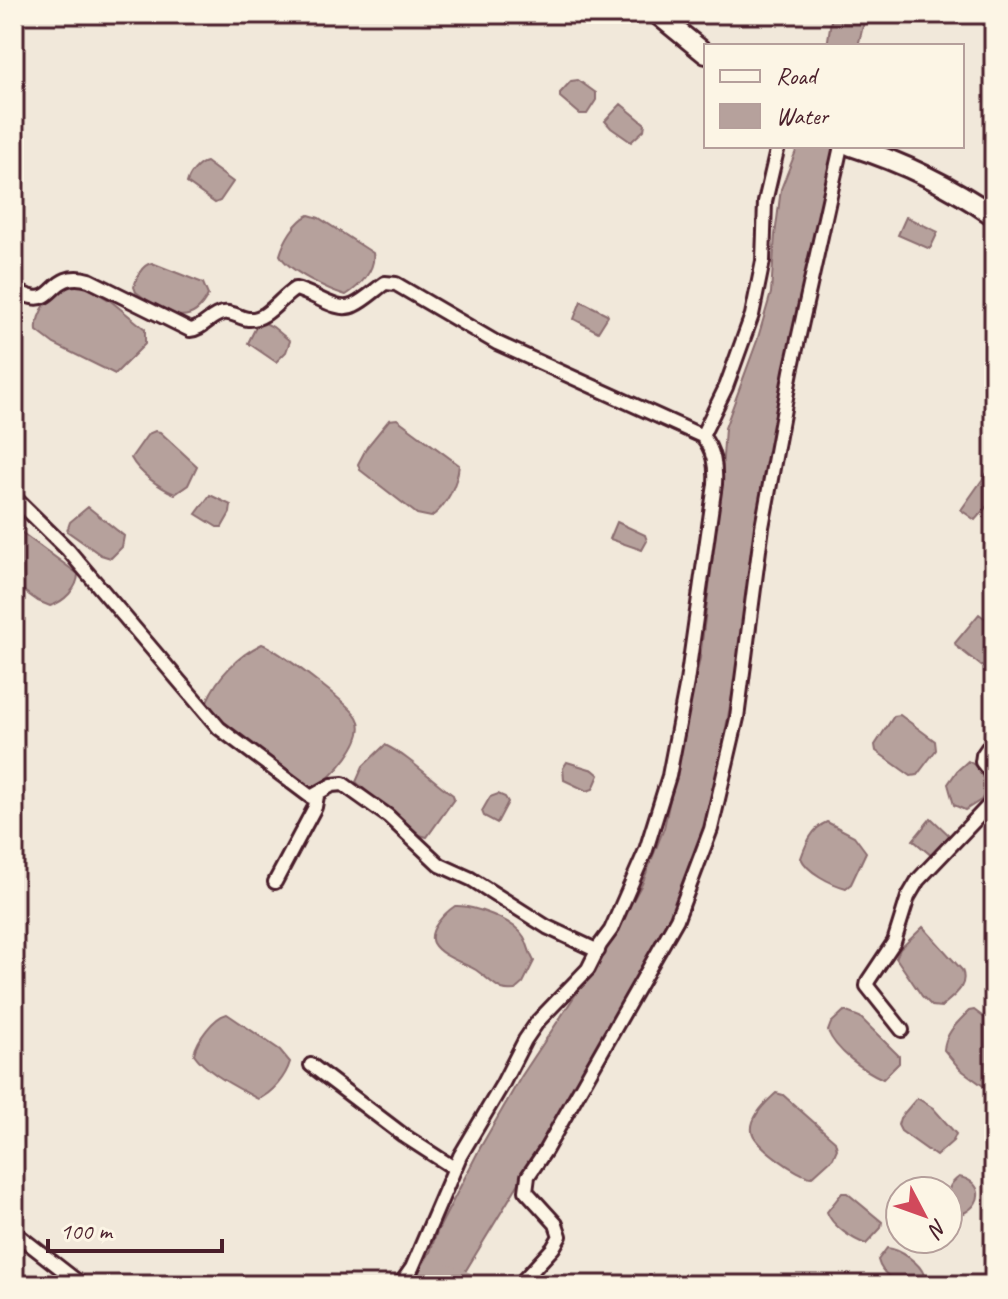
<svg xmlns="http://www.w3.org/2000/svg" width="1008" height="1299" viewBox="0 0 1008 1299" font-family="Caveat,sans-serif">
<style>
.water{fill:#b6a19c;stroke:#8b6d6f;stroke-width:2}
.lines{fill:none;stroke-linecap:round;stroke-linejoin:round}
.canal{stroke:#b6a19c;stroke-width:12}
.street-casing{stroke:#4a1f2b;stroke-width:18}
.secondary-casing{stroke:#4a1f2b;stroke-width:24}
.street{stroke:#fcf5e5;stroke-width:12}
.secondary{stroke:#fcf5e5;stroke-width:18}
</style>
<rect width="100%" height="100%" fill="#f1e8da"/>
<filter id="ink" filterUnits="userSpaceOnUse"><feTurbulence type="fractalNoise" baseFrequency=".0125" numOctaves="2"/><feDisplacementMap in="SourceGraphic" scale="16" xChannelSelector="R" yChannelSelector="G"/><feConvolveMatrix kernelMatrix="1 2 1 2 8 2 1 2 1" color-interpolation-filters="sRGB"/></filter>
<g filter="url(#ink)">
<path class="water" d="M832 14H866L858 46H827Z
M578 80 596 93V100L587 114H580L560 97V93L571 81Z
M621 104 645 124 644 130 631 142 611 128 605 121Z
M798 146H835L704 845 657 956 457 1285H411L430 1252 437 1232 480 1148 521 1077 605 950 642 884 664 828 700 658 720 500 725 428 757 341 771 293 775 235 781 189Z
M206 162 233 182 220 201 215 203 187 183C189 174 198 164 206 162Z
M309 215 319 218 373 253C376 270 360 286 346 295 329 290 288 271 280 255 284 241 295 221 309 215Z
M906 217 938 232 930 249 898 235Z
M152 263 203 283 208 295C190 333 161 311 136 292L134 287C137 277 141 265 152 263Z
M80 282 112 302 145 329V344L115 374 54 344 37 331C35 316 51 290 66 285 70 283 75 283 80 282Z
M581 301 607 314 608 316 598 332 574 319Z
M263 322 273 327 290 341 286 352 276 362 248 343 256 327Z
M397 419 459 465C457 485 447 505 431 517L417 514 360 470 358 464 367 447 389 420Z
M155 431 160 432 197 466 188 485 175 494C160 488 139 473 131 458L148 434Z
M987 473 994 477V498L975 520 961 510Z
M210 495 231 505 230 513 222 527H217L196 514Z
M88 507 124 536 122 547 111 558 101 555 67 531 70 522Z
M617 522 645 535 647 541 642 550 610 539Z
M21 532 78 574C78 588 64 602 50 606L38 601 14 584V536Z
M979 614 994 625V676L956 646 955 643Z
M262 644C278 650 348 703 357 717 370 738 331 780 314 788 288 779 219 725 207 701 218 676 238 656 262 644Z
M900 715 935 741 936 750 917 775 911 776 876 751 875 745 894 716Z
M385 745C410 757 430 779 453 795L454 799 427 837 416 834 356 782 363 766Z
M968 761 976 766 989 788 981 800 965 810 954 805 948 784 957 771Z
M567 762 593 770 599 775 593 789 587 791 564 780 563 768Z
M498 794 505 797 508 802 497 823 484 816 482 811 490 797Z
M931 818 950 836 932 856 913 840Z
M827 822 854 836 866 852 851 884 846 888C831 884 807 872 801 858 806 844 812 828 827 822Z
M455 906C473 905 514 920 524 937 528 944 529 953 534 961L523 983 515 990C509 990 508 991 502 989 493 985 485 976 476 970 464 963 440 956 433 943 427 930 446 912 455 906Z
M923 927 962 970C969 987 953 996 941 1007L932 1006 922 996 896 958 900 949Z
M974 1010 994 1025V1087L986 1088 960 1069 944 1050C945 1033 958 1022 969 1011Z
M844 1011 860 1017 899 1056V1063L883 1079C863 1070 836 1051 828 1031L831 1023Z
M227 1014 280 1050 290 1062C286 1076 272 1094 258 1099 237 1087 208 1074 194 1054 197 1040 214 1017 227 1014Z
M776 1093 783 1095 835 1141 837 1149 833 1158 812 1177C799 1177 753 1144 752 1131 750 1118 767 1101 776 1093Z
M917 1098 933 1108 956 1134 953 1141 936 1156 901 1131 898 1125 900 1118Z
M959 1177C982 1181 985 1202 964 1213L948 1203C948 1190 948 1185 959 1177Z
M842 1193H847L882 1222 881 1228 866 1244C852 1239 832 1226 827 1212Z
M887 1248C900 1249 920 1263 924 1275L917 1285C901 1285 882 1277 878 1260Z"/>
<g class="lines">
<path class="canal" d="M447 1270 485 1285"/>
<g class="street-casing">
<path id="street" d="M14 289C20 292 26 296 32 297 55 303 52 270 89 280L190 330C203 329 210 315 223 313 232 311 239 318 248 319 267 321 280 298 295 289 313 292 337 314 354 305 365 300 375 290 385 283L396 284 497 343 702 436
M14 497 68 550 219 728 311 797 332 785 343 784 388 816 440 865 471 879 547 927 598 951
M994 739 983 755 982 762 994 777
M275 882 315 807 317 796
M902 1030 867 986 868 981 894 942 908 897 918 880 994 800
M311 1065 403 1135 454 1168
M14 1232 82 1285
M400 1285 412 1268 460 1156 502 1085 525 1040 538 1021 588 969 600 945 611 930 646 850 669 776 687 682 715 484C716 466 714 450 702 436L726 387 752 315 763 261 765 202 778 146
M519 1285 553 1248 560 1236 556 1224 526 1191 528 1176 545 1151 677 919 711 829 737 718 762 527 791 371 841 146"/>
</g>
<g class="secondary-casing">
<path id="secondary" d="M657 14 706 54
M851 146C901 162 951 186 994 216"/>
</g>
<use href="#street" class="street"/>
<use href="#secondary" class="secondary"/>
</g>
</g>
<rect width="1008" height="1299" fill="none" stroke="#fcf5e5" stroke-width="48"/>
<rect x="24" y="24" width="960" height="1251" fill="none" stroke="#4a1f2b" stroke-width="3" filter="url(#ink)"/>
<rect x="704" y="44" width="260" height="104" fill="#fcf5e5" stroke="#b59f9b" stroke-width="2"/>
<rect x="720" y="70" width="40" height="12" fill="#fcf5e5" stroke="#b59f9b" stroke-width="2"/>
<text x="776" y="84" font-size="24" fill="#4a1f2b">Road</text>
<rect x="720" y="104" width="40" height="24" fill="#b6a19c" stroke="#b59f9b" stroke-width="2"/>
<text x="776" y="124" font-size="24" fill="#4a1f2b">Water</text>
<g transform="translate(924 1215) rotate(131)"><circle r="38" fill="#fcf5e5" stroke="#b59f9b" stroke-width="2"/>
<path d="M0-6L14 30L0 20L-14 30Z" fill="#d1495b"/>
<text y="-12" font-size="22" font-weight="bold" text-anchor="middle" fill="#4a1f2b">N</text>
</g>
<path d="M48 1239v12h174v-12" fill="none" stroke="#4a1f2b" stroke-width="4"/>
<text x="60" y="1239" font-size="24" fill="#4a1f2b" stroke="#fcf5e5" stroke-width="6" paint-order="stroke">100 m</text>
</svg>
